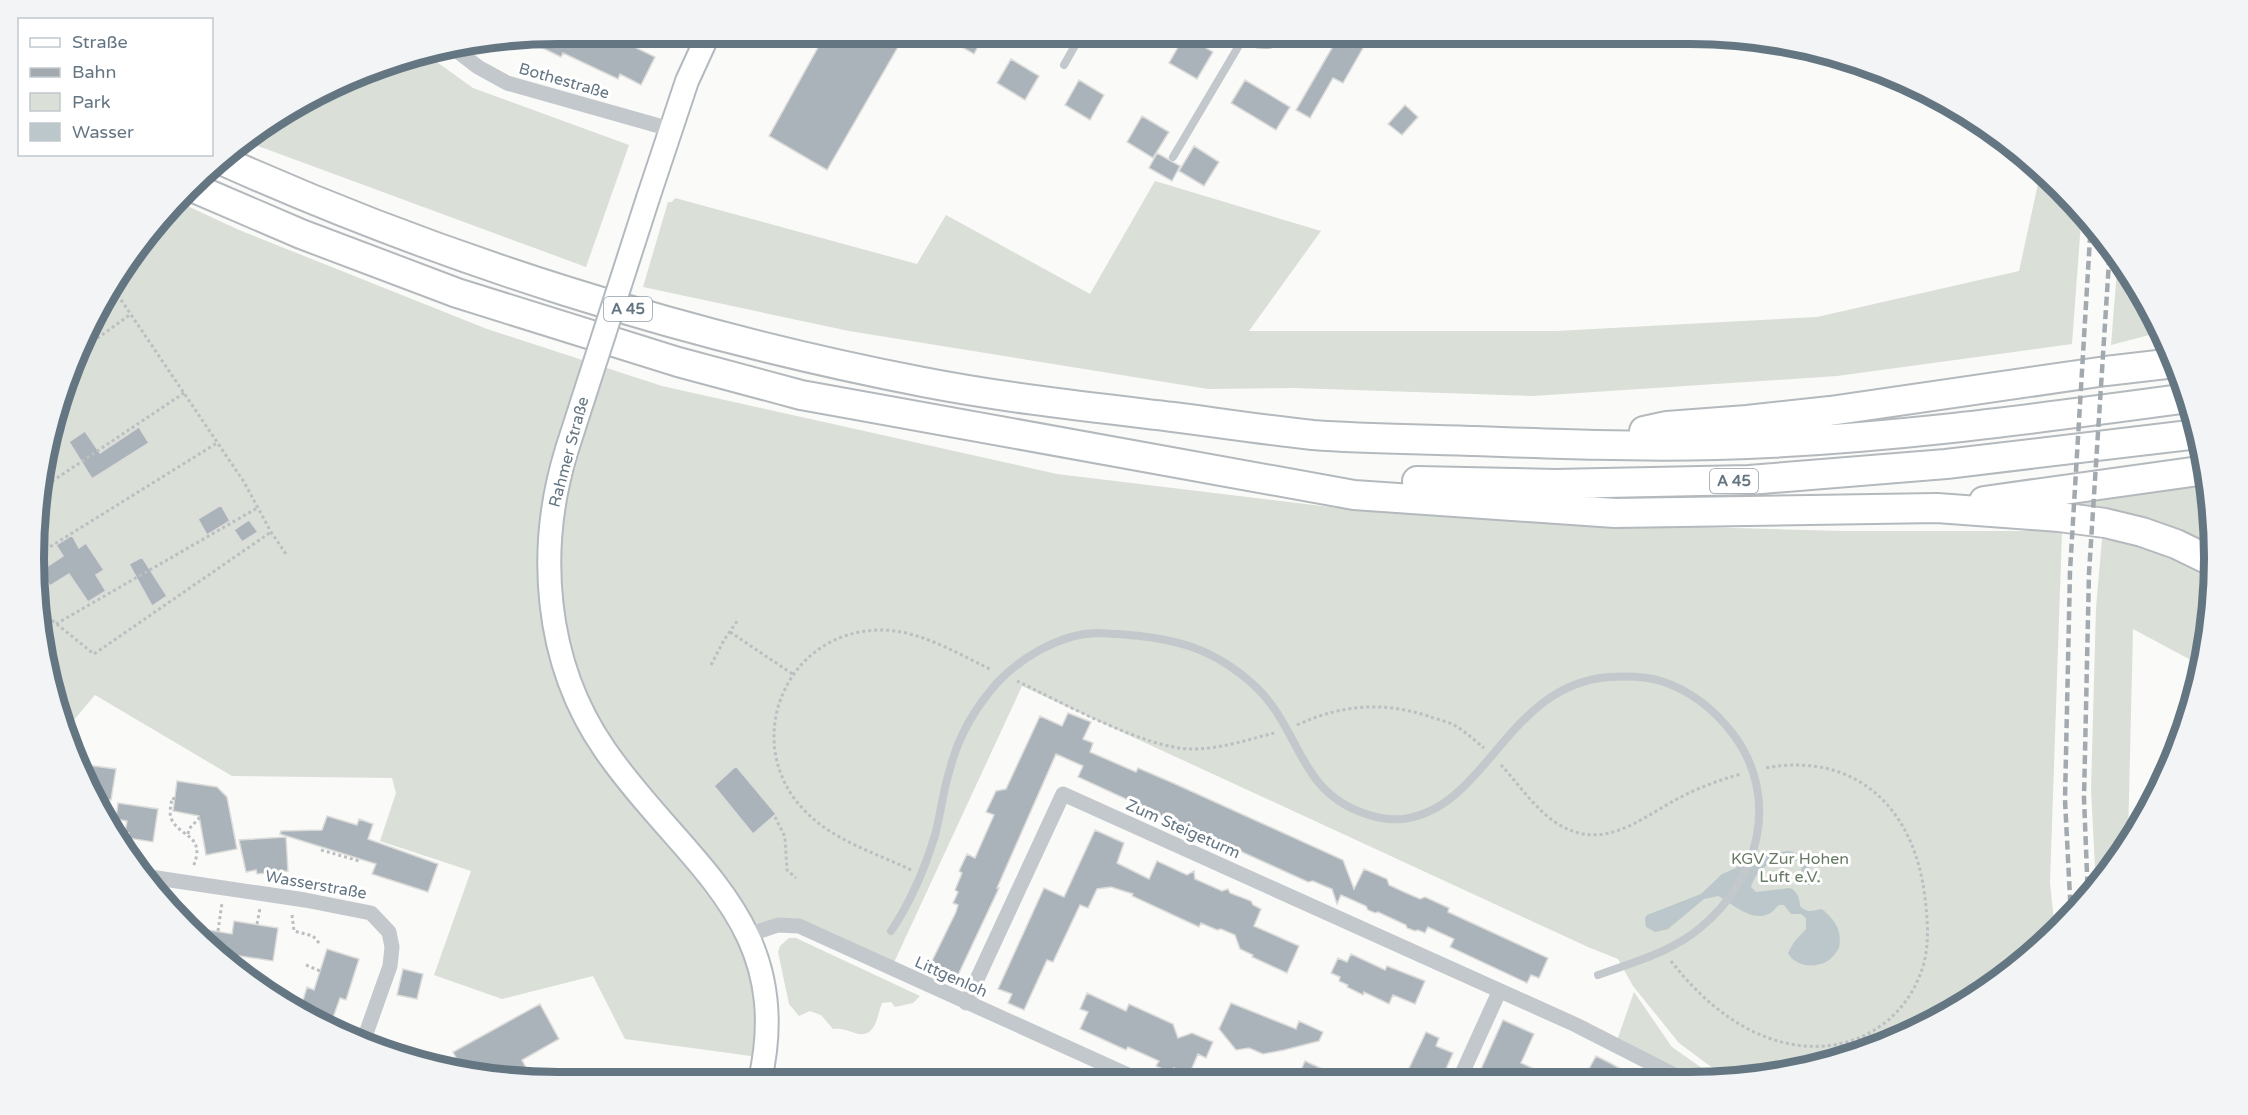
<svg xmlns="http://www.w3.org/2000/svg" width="2248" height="1115" viewBox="0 0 2248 1115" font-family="'Varela Round',sans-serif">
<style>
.green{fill:#dadfd7}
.water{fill:#bbc7cb}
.building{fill:#aab3b9;stroke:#dcdcda;stroke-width:1.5}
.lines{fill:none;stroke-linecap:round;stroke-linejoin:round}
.secondary-casing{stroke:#b3babf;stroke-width:26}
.motorway-casing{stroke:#b4b9bd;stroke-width:32}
.path{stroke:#bbbfc2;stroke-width:3;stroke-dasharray:3 3;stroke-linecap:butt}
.service{stroke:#c3c8cc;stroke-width:8}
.minor{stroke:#c3c8cc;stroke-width:15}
.secondary{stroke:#fff;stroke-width:22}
.motorway{stroke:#fff;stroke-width:28}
.rail{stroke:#a2aab0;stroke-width:4.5;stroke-dasharray:9 4.5;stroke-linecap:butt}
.secondary-bridge-casing{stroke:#b3babf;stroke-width:26;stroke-linecap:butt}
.secondary-bridge{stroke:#fff;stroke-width:22}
.labels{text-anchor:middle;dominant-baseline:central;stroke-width:6;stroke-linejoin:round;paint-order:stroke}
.shield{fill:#fff;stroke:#939fa8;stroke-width:1.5}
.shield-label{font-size:15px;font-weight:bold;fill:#657683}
.street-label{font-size:16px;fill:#657683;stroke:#fff}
.park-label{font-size:16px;fill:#687a64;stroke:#fff}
.rim{fill:none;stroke:#657683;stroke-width:8}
</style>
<rect width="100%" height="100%" fill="#fafaf8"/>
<path class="green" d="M427 55 473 88 629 145 586 267 242 140 389 61Z
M2041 170 2082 209 2072 344 1837 376 1533 396 1295 388 1208 389 849 331 643 287 668 202H672L675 198 917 264 946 215 1090 294 1155 181 1321 231 1249 331H1556L1817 317 2019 271Z
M181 203 239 230 487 329 662 386 1057 474 1339 508 1628 525 1843 531H2062L2050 883 2055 931 2010 974 1891 1042 1759 1078H1726L1679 1043 1633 986 1618 959 1588 947 1022 686 891 969 799 926 749 933 765 1058 625 1039 593 976 502 999 434 975 471 871 380 841 396 793 392 778 232 776 95 695 68 727 37 626 43 455 73 356 121 266Z
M2118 258 2145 295 2161 332 2111 345Z
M2209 484 2213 551 2046 505Z
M2102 539 2146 547 2214 581V591L2202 666 2133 629 2128 839 2096 886 2091 789 2096 608Z
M789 938H796L920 996 913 1003 895 1007 891 1002 882 1003C876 1020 875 1041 852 1032 845 1030 841 1028 833 1029L821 1015 810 1011 799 1016 789 1004 778 952 780 946Z
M1634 992 1672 1047 1716 1078H1669L1614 1049Z"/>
<path class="water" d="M1787 851C1802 852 1808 862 1813 875L1810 885H1799L1802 865 1800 861C1776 858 1759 863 1751 887L1756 892 1790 888C1797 891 1800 899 1800 906 1807 914 1813 910 1822 909 1836 921 1842 930 1839 948 1836 952 1833 957 1829 960 1817 969 1795 967 1788 953L1794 942 1806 929V918L1801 914H1791L1784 905H1779C1776 907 1775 910 1772 912 1754 925 1732 903 1718 896L1704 899 1668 929 1655 932 1646 927 1645 918 1647 915 1701 894 1722 874 1736 868 1744 858Z"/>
<path class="building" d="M558 33H619L616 38 655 57 641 85 620 74 618 79 563 53 561 57 524 39Z
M826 33H906L827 170 769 136Z
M937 33H985L974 54Z
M1340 34H1371L1343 83 1333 78 1310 118 1296 110Z
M1185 35 1213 52 1197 79 1169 63Z
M1011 59 1039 76 1025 100 997 83Z
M1079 80 1104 95 1090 120 1065 105Z
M1245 80 1290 107 1276 130 1231 103Z
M1405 105 1418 117 1402 135 1388 124Z
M1142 116 1169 132 1153 158 1127 142Z
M1194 146 1219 162 1204 186 1179 171Z
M1157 153 1180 166 1172 181 1149 168Z
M139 427 149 443 92 479 69 442 85 431 100 453Z
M221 505 230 521 207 535 198 519Z
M249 520 258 532 242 542 234 530Z
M72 535 79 548 86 543 104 570 96 575 106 591 88 602 69 574 50 586 40 571 63 556 56 545Z
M142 557 167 596 152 606 129 564Z
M1068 713 1091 722 1083 739 1093 743 1090 752 1136 772 1138 768 1173 783 1343 860 1354 889 1364 869 1387 879 1389 885 1404 892 1420 899 1425 897 1449 908 1448 912 1548 958 1539 978 1531 975 1527 983 1450 947 1454 939 1428 927 1425 933 1418 930 1415 931 1407 928 1406 925 1378 912 1375 913 1368 910 1366 906 1341 895 1337 904 1332 889 1322 885 1313 881 1308 882 1229 846 1228 848 1207 839 1187 830 1188 828 1162 816 1153 819 1152 811 1078 777 1083 766 1056 754 997 888H999L958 975 931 963 956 912 958 905 953 903 958 892 955 890 962 873 959 871 967 854 975 858 994 815 986 812 996 791 1006 789 1040 716 1062 726Z
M79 764 116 769 111 800 92 797 87 790Z
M736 766 776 814 753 834 714 786Z
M177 781 217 787 227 797 237 849 206 855 199 816 173 811Z
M118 803 158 809 153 842 128 838 129 833 125 832 127 821 116 819Z
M327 816 357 825 359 819 373 824 368 839 438 864 428 892 372 874 376 864 280 834 281 831 322 830Z
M1095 830 1124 843 1117 863 1149 879 1157 861 1187 875 1194 871 1195 879 1222 891 1228 889 1230 893 1251 901 1253 905 1261 909 1254 926 1299 946 1287 973 1252 957 1253 955 1240 949 1235 935 1221 929 1217 930 1201 923 1199 927 1132 896 1133 894 1111 887 1097 889 1088 908 1080 905 1053 962 1047 960 1024 1010 1008 1003 1012 994 998 989 1044 888 1064 897Z
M286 837 288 871 257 874 256 870 246 872 239 840Z
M234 921 278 928 273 961 221 953 185 926 232 934Z
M327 949 359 959 346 1000 340 998 329 1029 300 1010 307 987 314 990Z
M1351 954 1385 970 1387 966 1425 981 1415 1004 1393 995 1389 1004 1364 992 1363 995 1347 987 1348 985 1339 981 1340 977 1331 973 1338 958 1347 962Z
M403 969 423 974 417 999 397 995Z
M1087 993 1126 1011 1129 1004 1173 1024 1178 1038 1192 1033 1213 1042 1206 1058 1198 1054 1189 1075 1174 1068 1171 1073 1156 1066 1159 1061 1128 1047 1126 1050 1080 1029 1088 1012 1080 1009Z
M1231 1003 1296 1029 1299 1021 1323 1032 1319 1041 1284 1050 1263 1054 1249 1048 1236 1050 1219 1029Z
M540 1004 559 1039 522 1060 533 1081 463 1071 453 1052Z
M1503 1020 1534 1034 1521 1063 1554 1078H1477Z
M1426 1032 1439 1038 1436 1046 1453 1053 1442 1078 1404 1079Z
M1596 1056 1610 1063 1637 1078H1584Z
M1305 1061 1344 1079H1297Z"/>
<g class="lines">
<g class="secondary-casing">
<path id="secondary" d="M648 198 687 81 709 33
M567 449C536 549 544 662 605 750 683 863 796 920 760 1080"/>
</g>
<g class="motorway-casing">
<path id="motorway" d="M221 160C441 259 685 336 923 382 1005 398 1089 407 1173 417 1219 423 1266 430 1313 435 1366 439 1421 439 1475 441 1555 444 1636 447 1717 445 1875 441 2033 419 2189 398
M194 188 301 234 457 293 678 362 801 395 1354 495 1615 513 1937 508 2059 517 2105 523 2142 532 2176 544 2213 562
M1644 431 1667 426 1747 420 1830 411 2106 371 2175 363
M1417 481 1555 484 1749 480 1946 464 2198 434
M1984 501 2206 470"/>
</g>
<path class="path" d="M111 285 244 482 271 532 286 554
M73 356 131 314
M42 488 184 393
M40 553 217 443
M38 609 94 654 271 532
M56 624 259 507
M730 632 794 675
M711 665 724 640 738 620
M1017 681C1061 702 1146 749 1192 749 1220 749 1247 740 1274 733
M1297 725C1340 705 1382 701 1428 716 1436 719 1446 721 1454 725 1465 731 1474 740 1484 748
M1501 765C1518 783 1534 808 1555 822 1601 853 1637 821 1677 799 1698 788 1719 780 1741 774
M175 799 172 798C171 805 169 812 171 818 179 838 207 834 193 867
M104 813 109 806
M775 817 785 837 787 870 796 878
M188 834 189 829 201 816
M321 850 359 861
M911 870C876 853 835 841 807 813 738 746 784 630 881 630 920 630 958 654 992 670
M292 915 294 931 313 936 320 944
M257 924 260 908
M218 931 222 903
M1671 961C1702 1001 1744 1037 1796 1045 1850 1053 1900 1026 1920 975 1930 951 1928 923 1925 898 1915 810 1858 751 1765 768
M306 965 320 971
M295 1006 301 1008"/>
<path class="service" d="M1064 65 1082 33
M1173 157 1244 37
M891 931C910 903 925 868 935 835 941 813 943 790 950 769 958 737 975 708 997 683 1020 658 1060 634 1096 633 1103 633 1111 634 1118 634 1174 638 1213 647 1256 687 1301 730 1298 792 1366 814 1377 818 1392 820 1403 819 1488 808 1506 685 1609 677 1626 676 1645 676 1661 681 1692 691 1714 709 1733 734 1781 798 1759 880 1700 928 1670 953 1633 962 1598 975"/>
<path class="minor" d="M1239 34C1257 44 1272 44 1290 34
M456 50 478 67 507 83 670 129
M150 877 305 900 371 913 389 932 392 947 390 966 363 1042
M748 935 778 925 799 926 1137 1079
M966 1003 1063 794 1576 1025 1680 1078
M1460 1078 1499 992"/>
<use href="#secondary" class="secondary"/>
<use href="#motorway" class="motorway"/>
<path class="rail" d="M2088 899 2084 798 2089 573 2110 246
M2071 917 2065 800 2070 571 2091 221"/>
<g class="secondary-bridge-casing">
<path id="secondary-bridge" d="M567 449 648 198"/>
</g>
<use href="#secondary-bridge" class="secondary-bridge"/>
</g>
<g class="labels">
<g class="shield">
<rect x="604" y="297" width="48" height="24" rx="4.5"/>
<rect x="1710" y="469" width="48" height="24" rx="4.5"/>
</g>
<g class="shield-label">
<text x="628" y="309">A 45</text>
<text x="1734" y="481">A 45</text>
</g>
<g class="street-label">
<text transform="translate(564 81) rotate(16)">Bothestraße</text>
<text transform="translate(569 452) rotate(-75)">Rahmer Straße</text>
<text transform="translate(1183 829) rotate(24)">Zum Steigeturm</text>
<text transform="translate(316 885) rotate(10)">Wasserstraße</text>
<text transform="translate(951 977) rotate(24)">Littgenloh</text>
</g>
<g class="park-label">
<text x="1790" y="859">KGV Zur Hohen<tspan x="1790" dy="18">Luft e.V.</tspan></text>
</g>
</g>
<path d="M0 0H2248V1115H0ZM558 44H1690A514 514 0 0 1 2204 558V558A514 514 0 0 1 1690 1072H558A514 514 0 0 1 44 558V558A514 514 0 0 1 558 44Z" fill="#f3f4f5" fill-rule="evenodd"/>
<path class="rim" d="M558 44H1690A514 514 0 0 1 2204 558V558A514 514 0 0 1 1690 1072H558A514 514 0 0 1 44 558V558A514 514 0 0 1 558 44Z"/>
<rect x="18" y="18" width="195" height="138" fill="#ffffff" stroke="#c1c8cd" stroke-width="1.5"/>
<rect x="30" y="38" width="30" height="9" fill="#ffffff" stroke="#c1c8cd" stroke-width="1.5"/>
<text x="72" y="48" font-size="18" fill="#657683">Straße</text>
<rect x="30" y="68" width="30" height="9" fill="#a2aab0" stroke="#c1c8cd" stroke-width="1.5"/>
<text x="72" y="78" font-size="18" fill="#657683">Bahn</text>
<rect x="30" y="93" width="30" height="18" fill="#dadfd7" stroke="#c1c8cd" stroke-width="1.5"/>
<text x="72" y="108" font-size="18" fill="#657683">Park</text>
<rect x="30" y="123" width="30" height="18" fill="#bbc7cb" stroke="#c1c8cd" stroke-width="1.5"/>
<text x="72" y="138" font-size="18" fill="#657683">Wasser</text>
</svg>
